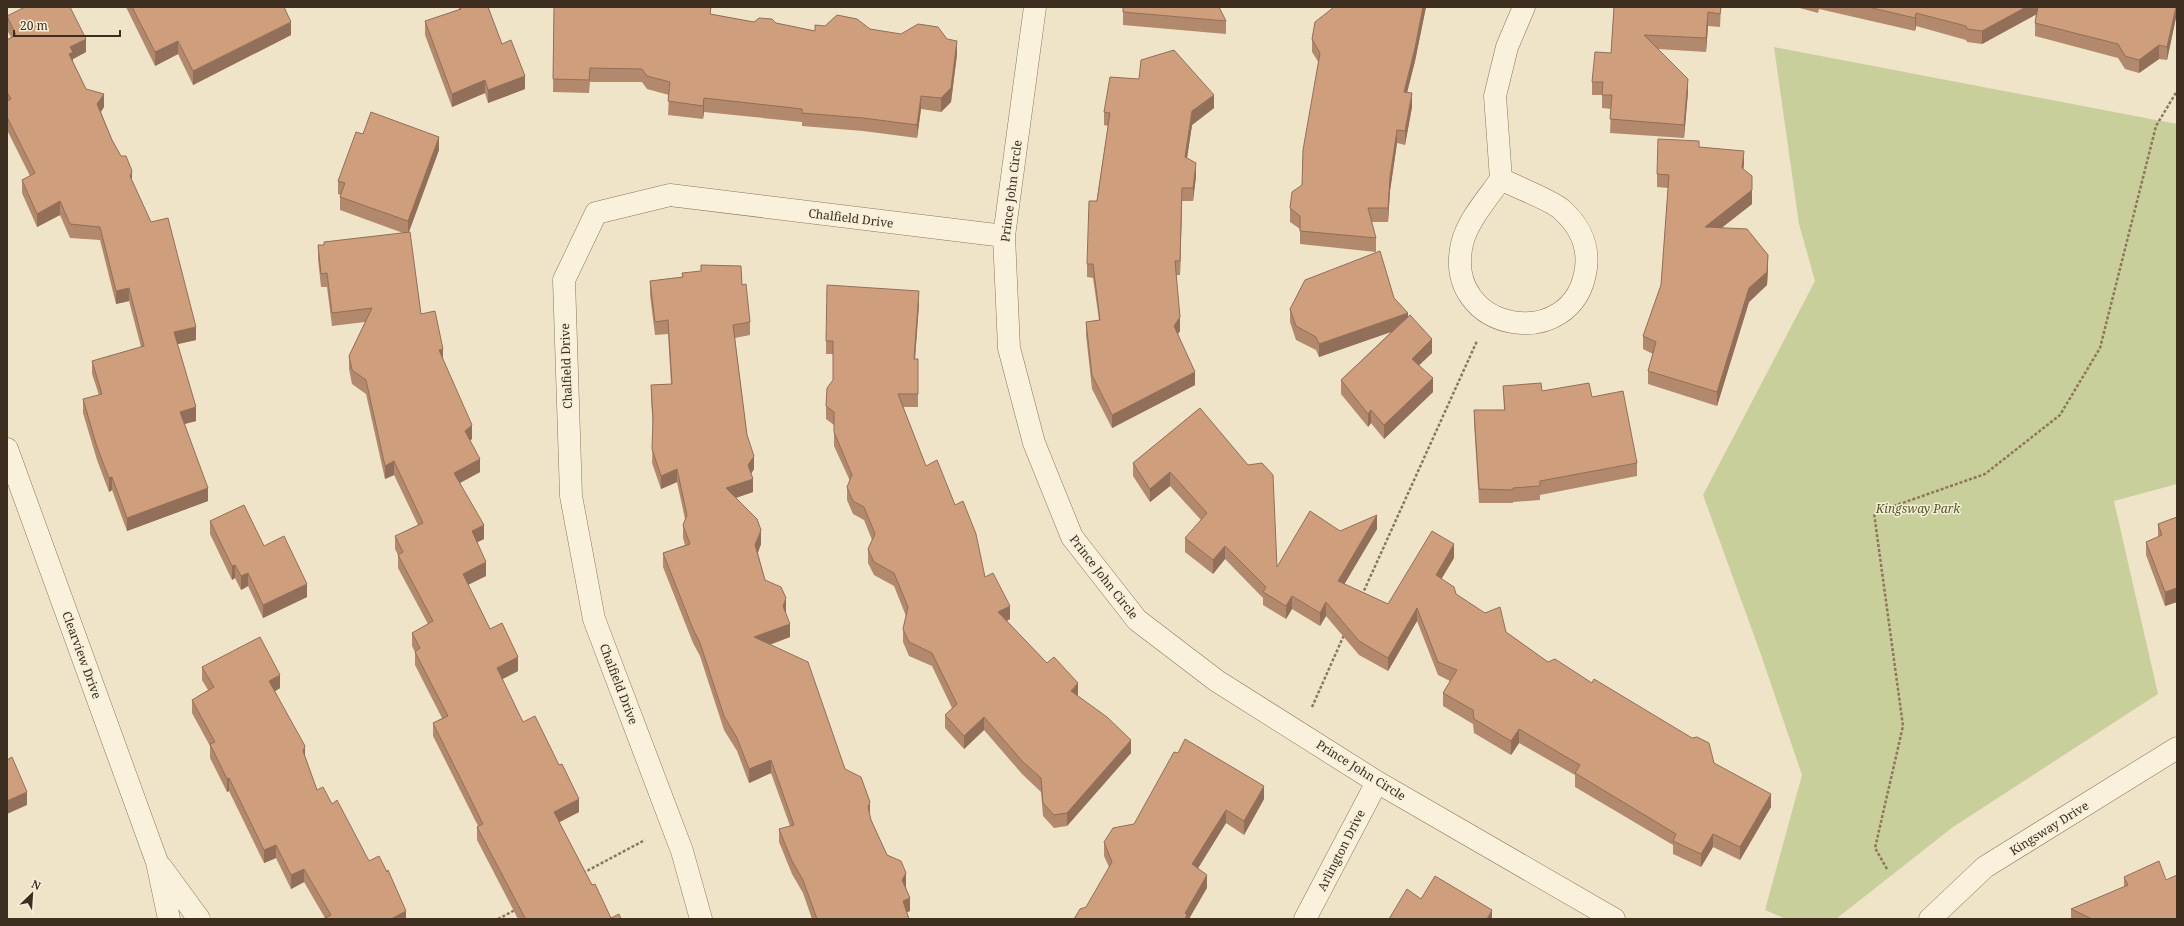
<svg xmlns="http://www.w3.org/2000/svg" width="2184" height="926" viewBox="0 0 2184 926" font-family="'Noto Serif',serif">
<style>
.green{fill:#c9cf9b}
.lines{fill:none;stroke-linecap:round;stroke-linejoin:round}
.minor-casing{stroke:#8d765c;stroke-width:23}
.tertiary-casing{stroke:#8d765c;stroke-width:23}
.path{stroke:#8d765c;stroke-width:2.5;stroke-dasharray:3 2;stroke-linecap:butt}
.minor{stroke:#faf1dc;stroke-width:22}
.tertiary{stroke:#faf1dc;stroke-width:22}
.wall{fill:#b2896c}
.shaded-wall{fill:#916f58}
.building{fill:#cf9f7d;stroke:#916f58}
.labels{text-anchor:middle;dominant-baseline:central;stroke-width:3;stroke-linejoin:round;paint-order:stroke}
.street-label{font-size:12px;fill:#3d2e20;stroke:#f7eed8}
.park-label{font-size:12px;font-style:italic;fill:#4d5a26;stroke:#f7eed8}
</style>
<rect width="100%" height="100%" fill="#f0e4c8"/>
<path class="green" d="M1774 47 2177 124V484L2114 501 2158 694 1953 827 1836 919H1786L1765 910 1802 775 1760 652 1703 495 1815 281 1799 224Z"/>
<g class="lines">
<g class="minor-casing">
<path id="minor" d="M1035 7 1004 236 1009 348 1034 443 1072 537 1137 620 1217 681 1377 782 1614 919
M1501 179C1516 187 1551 200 1561 209 1578 224 1589 244 1586 268 1575 355 1442 333 1462 244 1467 221 1488 198 1501 179Z
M1501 179 1495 96 1507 47 1524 7
M7 449 157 862 169 919
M161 867 199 919
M701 919 682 851 594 619 571 496 564 280 596 213 670 195 1004 236
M1305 919 1377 782"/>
</g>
<g class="tertiary-casing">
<path id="tertiary" d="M1930 919 1985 867 2177 748"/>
</g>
<path class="path" d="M1362 595 1477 341
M1312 707 1344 635
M1887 869 1875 848 1903 726 1874 513 1985 474 2060 415 2100 348 2156 126 2177 91
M583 873 645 840
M498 919 517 909"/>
<use href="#minor" class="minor"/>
<use href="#tertiary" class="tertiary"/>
</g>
<path class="wall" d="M126 7H284L291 35 193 85 178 54 155 66Z
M459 7H488L502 44 525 89 488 103 485 93 452 107 425 35V21L459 10Z
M554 7 711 14 754 22 776 23 815 31 870 29 957 54 951 102 941 112 921 109 917 138 863 131 802 126V122L704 112 703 119 668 115 669 95 647 89 642 82H590L589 93 553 92Z
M1334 7H1426L1415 61 1407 92 1412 107 1405 145 1397 143 1390 191 1388 222H1371L1376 238V252L1300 244V229L1290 222V208L1302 185 1319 63 1312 52V39Z
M1614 7H1721L1720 27 1708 26 1706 52 1658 49 1688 92 1684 138 1610 133 1611 109 1602 108V95H1592V82L1611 53Z
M1796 7H2177V13L2167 60 2159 59 2139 73 2125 69 2118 58 2035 36V23L2036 14 1982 44 1967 42 1966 40 1916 26 1915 31 1819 9 1818 13Z
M1123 12 1226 21V34L1123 25Z
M7 16 86 52 73 59V62L86 89 104 107 101 112 112 140 132 181 196 340 177 344 196 421 185 424 208 501 127 531 112 490 109 492 97 460 83 413V399L99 395 92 374V361L141 347 129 301 116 304 100 240 70 238 60 215 37 227 22 193V180L30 176 7 130V40L11 37 7 30Z
M1214 108 1192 125 1187 158 1196 176 1193 201H1182L1180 275H1176L1180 331 1178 334 1195 385 1112 428 1092 389 1086 335V322L1099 320 1093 278 1087 277V264L1108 126 1104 125V112Z
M363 134 439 150 409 232 421 314 443 361 472 439 470 440 480 472 460 483 484 539 477 542 486 576 468 585 490 629 518 671 502 679 523 722 579 812 559 822 592 885 611 918 621 919H518L477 840V827L478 826 433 736V723L442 718 415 665V652L412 646V633L428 624 398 568V555L395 549V536L418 525 394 475 385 479 366 394 352 384 349 369V356L365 322 332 326 327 287H321L318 259V245H324V242L403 233 340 210V197L341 195 338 194V181Z
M1699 147 1744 164 1743 169 1752 204 1721 228 1768 268 1767 285 1749 302 1717 406 1648 384V371L1653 354 1643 349V336L1661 285 1668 188 1657 187V174Z
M682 273 742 285 750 322V335L735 338 747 435 754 469 751 474 753 492 736 498 761 544 758 553 765 580 786 612 785 613 790 637 770 645 845 769 870 816 871 820 887 855 906 886 910 911 907 912 909 919H812L803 893 792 874 779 842V829L790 826 771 773 749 783 737 751 724 730 700 656 693 643 663 567V553L685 545 683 538V525L685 519 677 482 661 489 652 463 653 429 651 398V385L671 384 668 334 655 335 650 295V281L682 277Z
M1394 298 1408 316 1432 353 1419 365 1433 392 1384 439 1371 423 1368 427 1341 394V380L1391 332 1319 357 1316 350 1296 340 1290 322V309Z
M919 304 915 359H918V407H903L926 466 955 505 985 577 1010 619 1007 621 1078 696 1131 753 1067 826 1054 828 1043 816 1041 792 1022 774 984 730 964 749 945 728V715L952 708 932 666 909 656 903 642V629L906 616 894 586 874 575 868 563V549L872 540 864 520 853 514 847 500V487L850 481 834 446V425L826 419V406L833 380V354H826V341Z
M1503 386 1542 391 1592 397 1637 463V476L1540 495V500L1513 502V503H1479L1474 423V410H1504Z
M1200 408 1277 567 1340 531 1377 529 1344 584 1388 604 1454 558 1441 579 1456 594 1506 632 1548 662 1714 763 1771 807 1740 860 1713 847 1701 867 1673 854V845L1575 787V775L1519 743 1511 755 1474 733 1473 724 1443 706V693L1450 681 1438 675 1417 621 1388 671 1359 655 1326 616 1320 626 1292 609 1286 619 1263 605V598L1225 559 1213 574 1185 552V538L1201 520 1170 486 1150 502 1133 476V463Z
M2177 517V602L2165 606 2146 555V542L2158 537V524Z
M210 521 264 546 307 597 263 618 248 586 241 590 235 578 232 580 210 534Z
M202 667 280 688 275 691 305 756 317 790 332 804 406 919 325 918 304 882 291 889 276 858 264 863 229 791 227 792 210 758V746L192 713V700L208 690 202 680Z
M1264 799 1244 835 1226 823 1198 868 1207 888 1109 867 1104 856V842Z
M2124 877 2177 919H2071V909L2124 887Z"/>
<path class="shaded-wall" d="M1423 7H1426L1415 61 1404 105V92Z
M2026 7H2039V13L1982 44V31Z
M2176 7H2177V13L2167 60V47Z
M1708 12V26L1706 52V38Z
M1916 13V26L1915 31V18Z
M291 22V35L193 85V71Z
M86 39V52L73 59V66L69 54 70 47Z
M178 41V54L155 66V52Z
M957 41V54L951 102 941 112V98Z
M2159 45V59L2139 73V60Z
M525 76V89L488 103V90Z
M1688 79V92L1684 138V125Z
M485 80V93L452 107V94Z
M1412 93V107L1405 145V131Z
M104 94V107L97 117V104Z
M1214 95V108L1192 125 1185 171V157L1192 111Z
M921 96V109L917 138V125Z
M704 98V112L703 119V106Z
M1397 130V143L1390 191 1388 222V208L1390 177Z
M439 137V150L408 234V221Z
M1744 151V164L1742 181V168Z
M1196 163V176L1193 201V188Z
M132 171V185L130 176Z
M1752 176V204L1705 241V227Z
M1182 188V201L1180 275V261Z
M60 201V215L37 227V214Z
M1768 255V268L1767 285 1749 302 1717 406V392L1749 288Z
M129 288V301L116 304V291Z
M919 291V304L914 372V359Z
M1408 313V326L1319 357V344Z
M1180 317V331L1174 339V326Z
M196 327V340L174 345V332Z
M1432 339V353L1412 372V359Z
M443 349V362L439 350Z
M1195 372V385L1112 428V415Z
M1433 378V392L1384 439V425Z
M196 407V421L180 425V412Z
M1371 410V423L1368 427V414Z
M472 425V439L465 444V431Z
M754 456V469L748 478V465Z
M480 459V472L454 486V473Z
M394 461V475L385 479V466Z
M677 469V482L661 489V476Z
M1170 472V486L1150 502V489Z
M112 477V490L109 492V478Z
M753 479V492L726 501V488Z
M208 488V501L127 531V518Z
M1377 515V529L1338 595V581Z
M484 525V539L472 545V531Z
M761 530V544L755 559V545Z
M1454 544V558L1436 588V575Z
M1225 546V559L1213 574V560Z
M486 562V576L463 587V574Z
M235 565V578L232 580V566Z
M248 573V586L241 590V576Z
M307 584V597L263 618V605Z
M2177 588V602L2165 606V592Z
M1292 596V609L1286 619V606Z
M786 598V612L783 619V606Z
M1326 602V616L1320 626V613Z
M1010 606V619L998 625V612Z
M1417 608V621L1388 671V658Z
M790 624V637L754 650V637Z
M518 657V671L497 682V668Z
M280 675V688L269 695V681Z
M1078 683V697L1071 691Z
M984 717V730L964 749V736Z
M1519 729V743L1511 755V741Z
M1131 740V753L1067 826V813Z
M305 746V759L303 751Z
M771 760V773L749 783V769Z
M229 778V791L227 792V779Z
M1264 786V799L1244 835V821Z
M27 792V805L7 814V801Z
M1771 794V807L1740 860V847Z
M579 799V812L554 825V812Z
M870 802V815L868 807Z
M1226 810V823L1192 878V864Z
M1713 834V847L1701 867V854Z
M276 845V858L264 863V850Z
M304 869V882L291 889V875Z
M906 873V886L902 893V880Z
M1207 875V888L1189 919H1185V913Z
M910 898V911L903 914V901Z
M1492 910V919H1487Z
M406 911V919H391Z"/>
<path class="building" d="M25 7H70L86 39 70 47 73 52 69 54 86 89 104 94 97 104 112 140 121 156H126L132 171 130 176 151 222 168 218 196 327 174 332 196 407 180 412 208 488 127 518 112 477 109 478 97 447 83 399 102 394 92 361 144 346 129 288 116 291 100 227 70 224 60 201 37 214 22 180 35 173 7 117V101L11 99 7 92V40L16 35 7 16Z
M132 7H284L291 22 193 71 178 41 155 52Z
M460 7H488L502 44 511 40 525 76 488 90 485 80 452 94 425 21 461 9Z
M554 7H711L710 14 754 22 759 18 772 19 776 23 815 31V25L825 26 837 15 857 19 870 29 901 34 918 24 938 27 947 39 957 41 951 88 941 98 921 96 917 125 863 118 802 113V109L704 98 703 106 668 101 670 82 647 76 642 69 590 68 589 80 553 79Z
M1123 7H1219L1226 21 1123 12Z
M1334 7H1423L1415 48 1404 92 1412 93 1405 131 1397 130 1390 177 1388 208H1368L1376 238 1300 231V216L1290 208 1292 192 1302 185 1303 150 1320 53 1312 39 1315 22Z
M1614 7H1721L1720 14 1708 12 1706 38 1644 35 1688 79 1684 125 1610 119 1612 95H1602L1603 82H1592L1595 52 1611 53Z
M1868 7H2026L1982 31 1967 29 1966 26 1916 13 1915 18Z
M2038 7H2176L2167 47 2159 45 2139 60 2125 56 2118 44 2035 23Z
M1174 50 1214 95 1192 111 1185 157 1196 163 1193 188H1182L1180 261H1175L1180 317 1174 326 1195 372 1112 415 1092 375 1086 322 1100 320 1093 264H1087L1089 201H1097L1110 113 1104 112 1110 77 1139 79 1141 60Z
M371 112 439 137 408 221 340 197 345 183 338 181 356 132 363 134Z
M1658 139 1699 141V147L1744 151 1742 168 1752 176V190L1705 227 1747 229 1768 255 1767 272 1749 288 1717 392 1648 371 1656 342 1643 336 1661 285 1669 175 1657 174Z
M410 232 421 314 435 311 443 349 439 350 472 425 465 431 480 459 454 473 484 525 472 531 486 562 463 574 490 629 502 623 518 657 497 668 523 722 535 716 559 765 562 764 579 799 554 812 592 885 595 884 611 918 619 914 621 919H522L525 918 477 827 483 824 433 723 448 716 415 652 420 648 412 633 433 621 398 555 403 552 395 536 423 523 394 461 385 466 366 380 352 370 349 356 372 308 332 313 327 273 321 274 318 245H324V242Z
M1380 251 1394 298 1408 313 1319 344 1316 337 1296 326 1290 309 1305 280Z
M701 265 741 266 742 285 746 284 750 322 733 325 747 435 754 456 748 465 753 479 726 488 757 519 761 530 755 545 765 580 781 587 786 598 783 606 790 624 754 637 808 662 845 769 861 777 870 802 868 807 871 820 887 855 901 861 906 873 902 880 910 898 903 901 909 919H817L803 880 792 861 779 829 794 825 771 760 749 769 737 738 724 716 700 643 693 629 663 553 690 544 683 525 687 515 677 469 661 476 652 449 653 419 651 385 672 384 668 320 655 322 650 281 683 277 682 273 701 271Z
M827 285 919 291 914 359H918V394H898L926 466 937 460 955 505 963 501 976 534 985 577 993 573 1010 606 998 612 1047 663 1054 657 1078 683 1071 691 1107 717 1131 740 1067 813 1054 815 1043 803 1041 778 1022 761 984 717 964 736 945 715 957 704 932 653 909 642 903 629 908 607 894 573 874 562 868 549 875 534 864 507 853 501 847 487 852 475 834 432V412L826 406 827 388 833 380V341H826Z
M1410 315 1432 339 1412 359 1433 378 1384 425 1371 410 1368 414 1341 380Z
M1541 383 1542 391 1589 383 1592 397 1623 391 1637 463 1540 481V486L1513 488V490L1479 489 1474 410H1505L1503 386Z
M1200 408 1248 465 1262 463 1273 475 1277 567 1310 511 1340 531 1377 515 1338 581 1388 604 1432 531 1454 544 1436 575 1454 587 1456 594 1485 613 1500 607 1506 632 1548 662 1555 659 1592 683 1594 679 1692 738 1697 737 1709 743 1714 763 1771 794 1740 847 1713 834 1701 854 1673 841 1676 834 1575 773 1580 765 1519 729 1511 741 1474 719 1473 710 1443 693 1457 670 1438 662 1417 608 1388 658 1359 641 1326 602 1320 613 1292 596 1286 606 1263 592 1266 587 1225 546 1213 560 1185 538 1207 513 1170 472 1150 489 1133 463Z
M244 505 264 546 284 536 307 584 263 605 248 573 241 576 235 565 232 566 210 521Z
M2177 517V588L2165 592 2146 542 2162 535 2158 524Z
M260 637 280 675 269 681 305 746 303 751 317 790 323 787 332 804 337 800 369 861 379 856 387 872 388 870 406 911 391 919H323L331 915 304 869 291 875 276 845 264 850 229 778 227 779 210 744 215 742 192 700 214 687 202 667Z
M1185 739 1264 786 1244 821 1226 810 1192 864 1207 875 1185 913 1187 915 1185 919H1074L1080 909 1086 907 1112 862 1104 842 1113 828 1134 824 1174 752 1178 753Z
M12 757 27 792 7 801V760Z
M2159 861 2166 880 2177 875V919H2092L2071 909 2128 885 2124 877Z
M1435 876 1492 910 1487 919H1389L1407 889 1421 899Z"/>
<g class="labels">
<g class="street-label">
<text transform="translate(1011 191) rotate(-83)">Prince John Circle</text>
<text transform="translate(851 218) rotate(7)">Chalfield Drive</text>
<text transform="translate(566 366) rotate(-92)">Chalfield Drive</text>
<text transform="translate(1104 577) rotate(52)">Prince John Circle</text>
<text transform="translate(82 655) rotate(70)">Clearview Drive</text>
<text transform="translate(619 684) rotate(69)">Chalfield Drive</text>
<text transform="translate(1361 770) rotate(32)">Prince John Circle</text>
<text transform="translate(2049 828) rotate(-32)">Kingsway Drive</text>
<text transform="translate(1341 850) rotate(-63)">Arlington Drive</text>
</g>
<g class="park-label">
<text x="1918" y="508">Kingsway Park</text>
</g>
</g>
<rect width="2184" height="926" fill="none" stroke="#3d2e20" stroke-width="16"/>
<g transform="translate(32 894) rotate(25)" stroke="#f7eed8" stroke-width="3" paint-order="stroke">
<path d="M0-3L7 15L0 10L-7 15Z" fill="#3d2e20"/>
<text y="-6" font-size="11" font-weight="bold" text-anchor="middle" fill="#3d2e20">N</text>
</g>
<path d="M14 30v6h106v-6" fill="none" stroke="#3d2e20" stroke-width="2"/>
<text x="20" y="30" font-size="12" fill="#3d2e20" stroke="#f7eed8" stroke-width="3" paint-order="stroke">20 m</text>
</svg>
